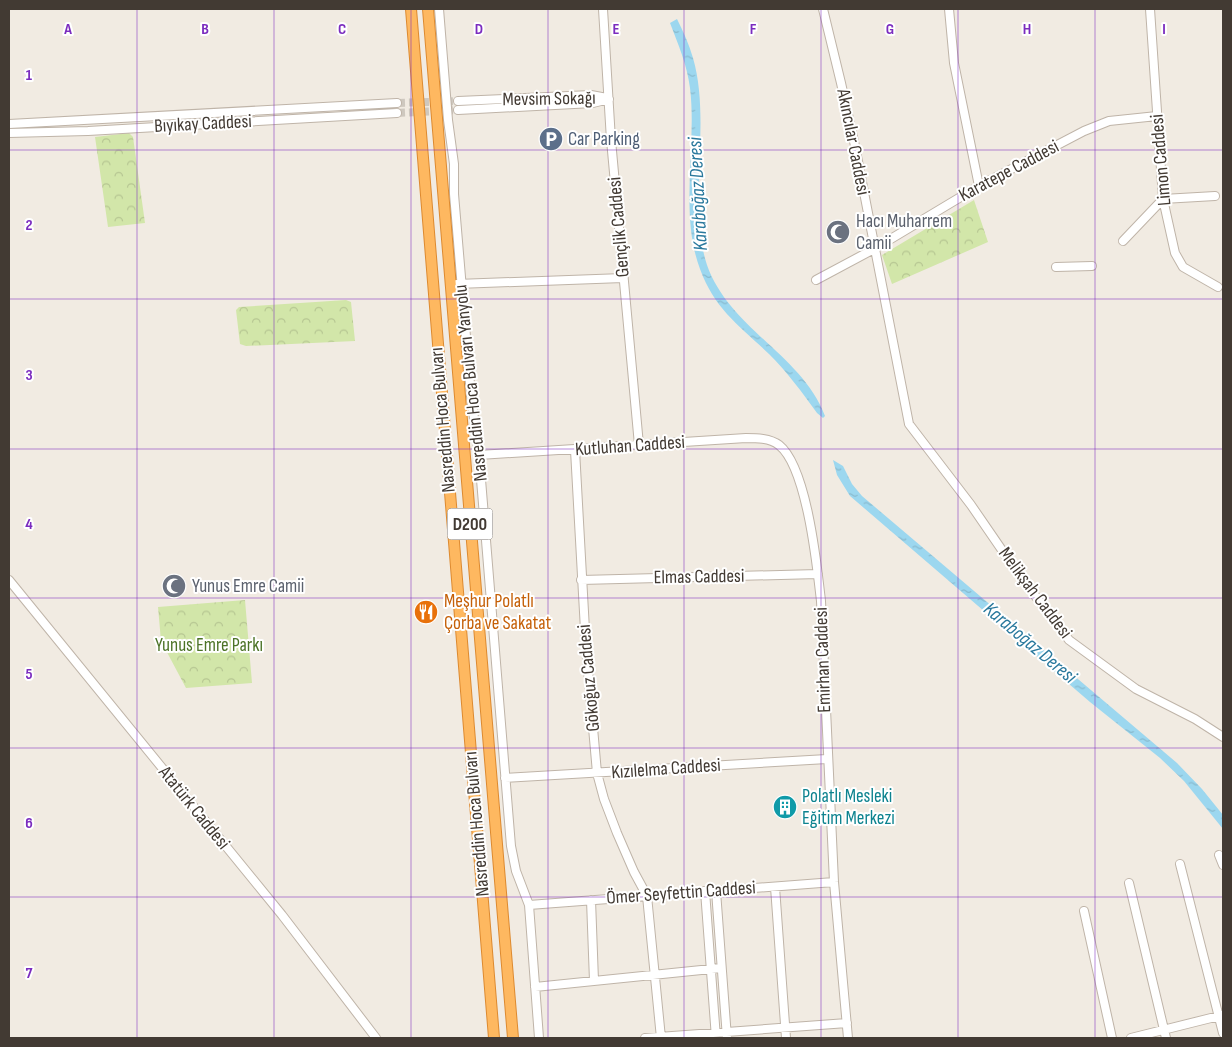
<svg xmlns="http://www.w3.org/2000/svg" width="1232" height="1047" viewBox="0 0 1232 1047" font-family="'Sofia Sans Condensed',sans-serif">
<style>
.park{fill:url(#park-crowns)}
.water{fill:url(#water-ripples)}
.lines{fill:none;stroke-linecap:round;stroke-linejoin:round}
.minor-tunnel{stroke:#cec8bf;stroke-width:8;stroke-dasharray:8 4;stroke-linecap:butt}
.minor-casing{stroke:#bfb4a8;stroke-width:10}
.highway-casing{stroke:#dd8a30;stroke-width:12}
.minor{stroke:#fff;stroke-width:8}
.highway{stroke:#feb860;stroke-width:10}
.grid{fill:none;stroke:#7b2cbf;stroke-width:1;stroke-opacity:0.55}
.labels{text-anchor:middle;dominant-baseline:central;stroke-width:4;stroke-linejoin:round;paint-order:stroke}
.shield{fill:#fff;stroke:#7b7570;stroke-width:1}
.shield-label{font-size:18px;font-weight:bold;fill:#423a33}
.street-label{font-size:19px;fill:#423a33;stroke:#fff}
.service-label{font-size:19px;fill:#4e5e75;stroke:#fff;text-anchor:start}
.worship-label{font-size:19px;fill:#5b616d;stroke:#fff;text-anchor:start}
.food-label{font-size:19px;fill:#c56008;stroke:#fff;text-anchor:start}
.park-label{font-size:19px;fill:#4c7327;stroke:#fff}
.culture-label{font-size:19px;fill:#0d838f;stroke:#fff;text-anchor:start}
.water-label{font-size:20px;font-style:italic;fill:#2a799d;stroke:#fff}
.grid-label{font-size:16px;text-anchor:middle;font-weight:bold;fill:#7b2cbf;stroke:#fff;stroke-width:4;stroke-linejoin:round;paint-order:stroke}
</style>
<defs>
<pattern id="park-crowns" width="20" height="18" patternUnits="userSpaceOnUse" patternTransform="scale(1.25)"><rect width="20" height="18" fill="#d2e6a9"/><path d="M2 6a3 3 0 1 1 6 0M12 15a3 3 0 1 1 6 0" fill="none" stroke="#b6c692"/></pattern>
<pattern id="water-ripples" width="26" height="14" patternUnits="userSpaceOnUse" patternTransform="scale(1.25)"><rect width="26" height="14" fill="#9cd7ef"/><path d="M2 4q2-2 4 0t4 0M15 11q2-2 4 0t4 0" fill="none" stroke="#88b9cd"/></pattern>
</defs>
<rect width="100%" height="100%" fill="#f1ebe2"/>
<path class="park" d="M129 133 133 137 145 223 108 227 95 137Z
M974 200 988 242 892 284 882 255Z
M346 300 351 302 355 341 246 346 240 344 236 310 239 307Z
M245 600 252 683 186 688 161 641 158 607Z"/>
<path class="water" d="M677 19C683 31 689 44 693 58 705 99 699 147 699 190 699 215 699 241 707 265 729 328 802 355 825 416L823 418 817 413C802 392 787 372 769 354 740 326 715 310 700 269 679 213 697 146 690 88 687 64 678 44 670 23Z
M833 460 843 466 852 484 862 496 1177 763 1202 789 1223 815V829L1184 781 1160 758 1090 702 850 496 837 475Z"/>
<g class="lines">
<path class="minor-tunnel" d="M397 103 458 101
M397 113 458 110"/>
<g class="minor-casing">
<path id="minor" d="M439 9 448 120 454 164V194L471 396 479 455 511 846 516 871 529 905 539 1038
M603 9 611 140 639 445
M823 9 841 83 855 146 909 424 971 505 1017 572 1069 640 1136 689 1195 719 1223 737
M949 9 954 63 979 186
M1150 9 1163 199 1175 253 1183 267 1218 287
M458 101 591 95 607 98
M458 110 593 103 609 99
M9 124 397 103
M9 133 88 131 397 113
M1123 241 1163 199 1215 196
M1056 267 1092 266
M816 280 874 249 979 186 1084 131 1109 121 1157 116
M457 284 623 278
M575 450 586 648 597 773 604 799 617 833 634 872 647 896 661 1038
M479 455 746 438C756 438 770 438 779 445 807 467 817 566 821 601L834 882 848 1038
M9 580 282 915 376 1038
M581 580 818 574
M505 778 827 759
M1219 855 1223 865
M1180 864 1223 1033
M1129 883 1166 1038
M775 887 786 1038
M705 891 716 1038
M716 891 727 1038
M591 900 594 981
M529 905 834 882
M1084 911 1112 1038
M535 987 721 968
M645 1038 847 1023
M1131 1038 1223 1015"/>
</g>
<g class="highway-casing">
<path id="highway" d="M411 9 494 1038
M428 9 513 1038"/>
</g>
<use href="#minor" class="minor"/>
<use href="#highway" class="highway"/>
</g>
<path class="grid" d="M137 9V1038M274 9V1038M411 9V1038M548 9V1038M684 9V1038M821 9V1038M958 9V1038M1095 9V1038M9 150H1223M9 299H1223M9 449H1223M9 598H1223M9 748H1223M9 897H1223"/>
<defs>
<g id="parking-disc" transform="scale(1.25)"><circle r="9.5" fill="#5c6f8a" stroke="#fff"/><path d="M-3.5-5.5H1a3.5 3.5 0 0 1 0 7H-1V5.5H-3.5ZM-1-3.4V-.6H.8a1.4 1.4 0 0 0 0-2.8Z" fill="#fff"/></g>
<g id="mosque-disc" transform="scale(1.25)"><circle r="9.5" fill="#6b7280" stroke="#fff"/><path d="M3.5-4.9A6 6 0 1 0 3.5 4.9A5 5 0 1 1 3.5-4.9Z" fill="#fff"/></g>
<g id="restaurant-disc" transform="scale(1.25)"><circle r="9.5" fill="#e8710a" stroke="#fff"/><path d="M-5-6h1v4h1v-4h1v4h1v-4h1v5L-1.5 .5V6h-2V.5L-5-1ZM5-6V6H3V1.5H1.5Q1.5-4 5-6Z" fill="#fff"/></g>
<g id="building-disc" transform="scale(1.25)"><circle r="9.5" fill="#0f9aa8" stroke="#fff"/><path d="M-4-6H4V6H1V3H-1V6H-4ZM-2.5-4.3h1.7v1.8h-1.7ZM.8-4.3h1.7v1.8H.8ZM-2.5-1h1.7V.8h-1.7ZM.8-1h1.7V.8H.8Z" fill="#fff"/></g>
</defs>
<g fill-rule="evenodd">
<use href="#parking-disc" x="551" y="139"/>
<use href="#mosque-disc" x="838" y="232"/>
<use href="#mosque-disc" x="174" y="586"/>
<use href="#restaurant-disc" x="426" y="612"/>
<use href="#building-disc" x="785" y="807"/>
</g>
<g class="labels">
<rect class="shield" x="447.5" y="508.5" width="45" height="31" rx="4"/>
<g class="shield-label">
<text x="470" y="524">D200</text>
</g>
<g class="street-label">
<text transform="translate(549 99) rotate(-1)">Mevsim Sokağı</text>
<text transform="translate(203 124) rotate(-3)">Bıyıkay Caddesi</text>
<text transform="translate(853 142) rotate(79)">Akıncılar Caddesi</text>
<text transform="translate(1161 160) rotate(-95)">Limon Caddesi</text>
<text transform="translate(1009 171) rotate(-28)">Karatepe Caddesi</text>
<text transform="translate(619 227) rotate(-95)">Gençlik Caddesi</text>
<text transform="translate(471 383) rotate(-96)">Nasreddin Hoca Bulvarı Yanyolu</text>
<text transform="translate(443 420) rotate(-95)">Nasreddin Hoca Bulvarı</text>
<text transform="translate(630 446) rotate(-4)">Kutluhan Caddesi</text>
<text transform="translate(699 577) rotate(-1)">Elmas Caddesi</text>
<text transform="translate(1035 593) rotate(53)">Melikşah Caddesi</text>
<text transform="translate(823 660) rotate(-92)">Emirhan Caddesi</text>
<text transform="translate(589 678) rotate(-95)">Gökoğuz Caddesi</text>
<text transform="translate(666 769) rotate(-4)">Kızılelma Caddesi</text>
<text transform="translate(194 808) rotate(51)">Atatürk Caddesi</text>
<text transform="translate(477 824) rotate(-95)">Nasreddin Hoca Bulvarı</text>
<text transform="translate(681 893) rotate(-4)">Ömer Seyfettin Caddesi</text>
</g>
<g class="service-label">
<text x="568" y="139">Car Parking</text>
</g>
<g class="worship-label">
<text x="856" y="221">Hacı Muharrem<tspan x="856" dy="22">Camii</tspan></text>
<text x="192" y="586">Yunus Emre Camii</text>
</g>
<g class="food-label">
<text x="444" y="601">Meşhur Polatlı<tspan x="444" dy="22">Çorba ve Sakatat</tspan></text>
</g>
<g class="park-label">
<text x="209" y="645">Yunus Emre Parkı</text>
</g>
<g class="culture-label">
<text x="802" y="796">Polatlı Mesleki<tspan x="802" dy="22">Eğitim Merkezi</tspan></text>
</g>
<g class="water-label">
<text transform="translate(698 194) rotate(-93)">Karaboğaz Deresi</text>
<text transform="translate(1030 643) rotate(40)">Karaboğaz Deresi</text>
</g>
</g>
<g class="grid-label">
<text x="68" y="34">A</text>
<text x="205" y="34">B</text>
<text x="342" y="34">C</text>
<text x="479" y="34">D</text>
<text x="616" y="34">E</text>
<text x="753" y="34">F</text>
<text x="890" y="34">G</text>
<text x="1027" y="34">H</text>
<text x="1164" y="34">I</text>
<text x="29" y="80">1</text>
<text x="29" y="230">2</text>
<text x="29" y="380">3</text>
<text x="29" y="529">4</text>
<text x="29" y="679">5</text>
<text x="29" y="828">6</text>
<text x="29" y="978">7</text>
</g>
<rect width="1232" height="1047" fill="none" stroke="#423a33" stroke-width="20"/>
</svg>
